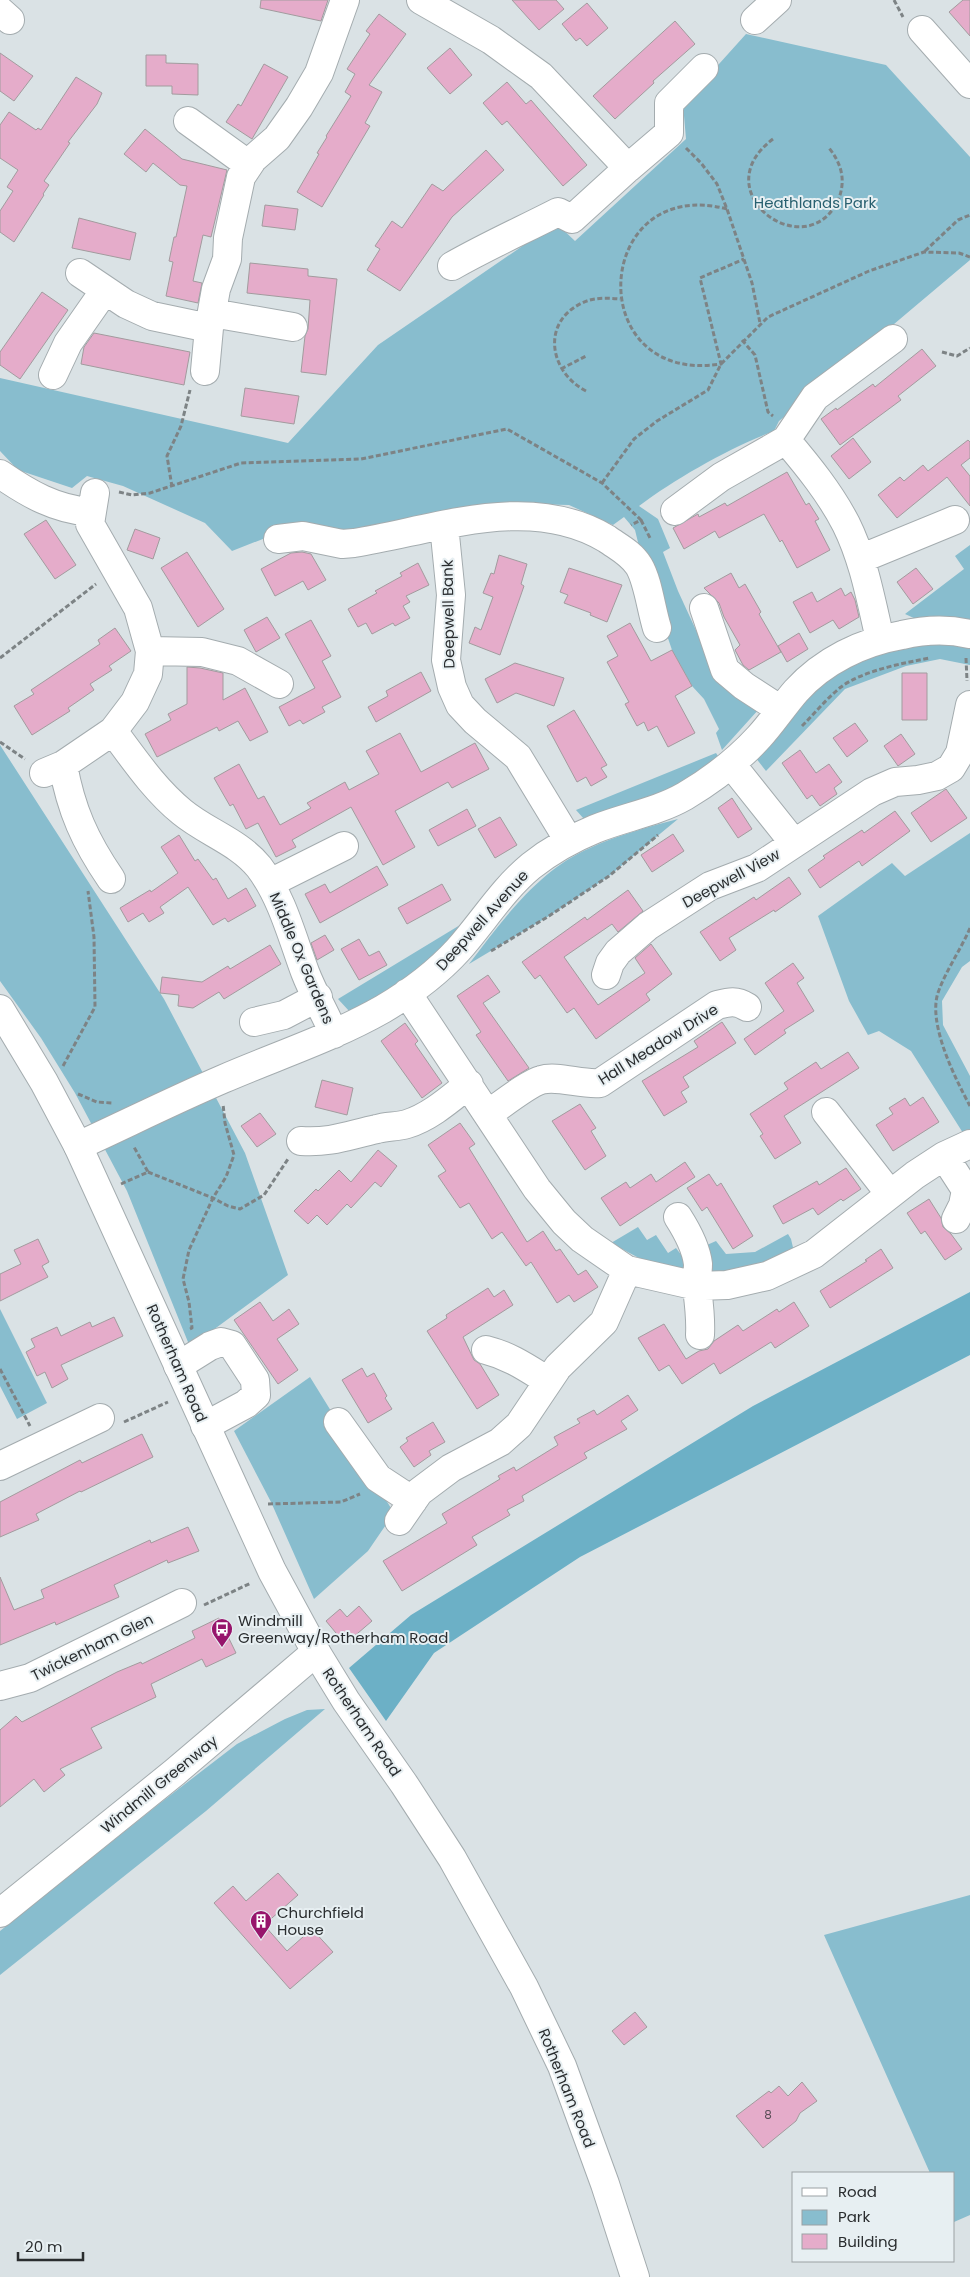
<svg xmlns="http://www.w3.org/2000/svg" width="970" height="2277" viewBox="0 0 970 2277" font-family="Poppins,sans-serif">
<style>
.green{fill:#88bdce}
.forest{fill:#6cb0c6}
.building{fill:#e5acca;stroke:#a29b9e}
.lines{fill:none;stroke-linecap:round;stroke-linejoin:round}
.minor-casing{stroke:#a4acaf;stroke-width:30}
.major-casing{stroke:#a4acaf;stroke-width:30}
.path{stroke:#7d8385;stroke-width:3;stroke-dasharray:5 2.5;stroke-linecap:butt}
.minor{stroke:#fff;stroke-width:28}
.major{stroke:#fff;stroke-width:28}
.labels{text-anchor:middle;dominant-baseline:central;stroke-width:4;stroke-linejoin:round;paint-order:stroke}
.number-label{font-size:12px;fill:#594d56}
.park-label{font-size:15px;fill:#286070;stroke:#e7eff2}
.street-label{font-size:15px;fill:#2a2d2f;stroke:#e7eff2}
.poi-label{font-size:15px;fill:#2a2d2f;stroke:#e7eff2;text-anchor:start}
</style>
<rect width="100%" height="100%" fill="#dae2e5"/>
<path class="green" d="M746 34 886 65 970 157V260L779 421 774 431C731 447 676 478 639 506L658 519 670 548 663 552 678 591 712 665 759 709 722 750 716 733 719 729 704 699 692 686 672 650 645 571 635 530 624 517 613 525 569 505 489 503 360 534 301 524 232 551 205 523 123 486 87 476 72 488 18 470 0 451V378L288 443 378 345 556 223 575 241 686 139 683 104Z
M970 545V621L916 619 905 614 964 569 955 556Z
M970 634V665L940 659 906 666 845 689 766 771 748 748 827 665Z
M0 745 164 999 245 1153 288 1275 190 1347 127 1191 75 1093 41 1038 0 981Z
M716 753 722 762 651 798 584 819 576 810Z
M678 819 609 876 549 916 469 964C502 921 538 870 590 848 618 835 648 827 678 819Z
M970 833V961L962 967 942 1001 943 1025 970 1076V1144L911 1051 879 1031 868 1035 849 1001 818 916 892 863 905 876Z
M465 922 452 946 404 985 350 1012 338 999Z
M638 1227 647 1240 656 1235 668 1253 676 1248 682 1256 716 1241 726 1254 755 1252 788 1234 791 1239 795 1256 716 1274 650 1264 611 1243Z
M0 1309 47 1403 17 1419 0 1386Z
M310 1377 394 1513 368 1551 314 1599 271 1502 234 1431Z
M325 1709 206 1811 0 1975V1931L159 1804 237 1744 285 1719 307 1710Z
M970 1895V2215L954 2222V2173H930L824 1935Z"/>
<path class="forest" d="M970 1292V1355L580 1557 434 1653 386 1721 349 1668 411 1615 753 1406Z"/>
<path class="building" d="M261 0H328L321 21 260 8Z
M512 0H556L564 9 539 30Z
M963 0H970V36L949 12Z
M587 3 608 28 587 46 580 38 576 41 562 24Z
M379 14 406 34 369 85 382 92 365 123 370 126 322 207 297 192 319 154 317 153 327 137 326 136 351 96 345 92 355 74 347 69 370 34 366 31Z
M675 21 695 44 653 81 654 83 615 119 593 96Z
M450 48 472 75 450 94 427 68Z
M0 53 33 76 14 101 0 91Z
M146 55H166V63L198 64V95L172 94V86H146Z
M264 64 288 77 252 139 226 122 238 104 241 106Z
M76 77 102 93 97 104 68 142 70 143 44 181 49 185 43 194 44 195 14 242 0 232V211L13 191 7 187 18 170 0 158V125L9 112 36 130 38 128 41 130Z
M507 82 526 104 531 100 587 165 563 186 507 121 502 125 483 103Z
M145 129 182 159 227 170 211 237 203 235 193 281 202 283 198 303 166 296 173 262 169 261 174 237H176L187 186 180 185 153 163 146 172 124 154Z
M486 150 504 170 452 217 400 291 367 270 380 249 375 246 392 221 402 228 432 184 443 191Z
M265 205 298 209 295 230 262 226Z
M79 218 136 233 130 260 72 248Z
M250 263 308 269V276L337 279 326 375 301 372 305 336 308 329 310 300 247 293Z
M42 292 68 310 20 379 0 365V352Z
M94 333 190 352 184 385 81 364 84 347Z
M922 349 936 366 898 396 901 400 840 445 821 419 836 408 837 410 873 384 875 387Z
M245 388 299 396 294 424 241 416Z
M853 438 871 462 849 479 831 456Z
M968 440 970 442V458L961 465 970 476V506L947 477 897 518 878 495 900 477 904 481 923 465 928 471Z
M787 472 806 505 809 503 819 519 815 521 830 550 797 568 782 540 780 542 764 514 719 538 715 531 684 549 673 528 698 514 699 517 725 503 727 506Z
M46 520 76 565 55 579 24 534Z
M135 529 160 538 153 559 127 550Z
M187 552 224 609 198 627 161 568Z
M302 552 311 554 326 580 308 590 303 581 275 596 261 569 291 553Z
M499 555 527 564 521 584 524 586 500 655 469 643 475 627 481 630 493 597 483 593 491 573 494 574Z
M418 563 429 585 406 596 410 602 403 606 410 618 395 626 393 623 372 634 366 623 358 627 348 609 377 593 375 591 402 576 400 573Z
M569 568 622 585 607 622 590 615 591 613 564 603 568 595 560 592Z
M916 568 933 589 913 604 897 582Z
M731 573 739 588 745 584 761 612 759 614 781 652 749 670 743 665 735 650 740 645 724 617 719 603 704 588Z
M841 588 845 596 851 592 855 600 859 617 839 629 833 620 810 633 793 602 812 592 817 602Z
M267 617 280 638 256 652 244 630Z
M311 620 331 656 322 661 341 697 322 707 325 712 303 724 300 720 289 726 279 707 315 688 285 634Z
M630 623 651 661 672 650 692 686 675 696 695 733 668 747 657 726 648 731 644 722 637 726 625 704 629 702 607 662 618 656 607 636Z
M115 628 131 651 109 666 112 670 90 684 94 690 68 708 70 711 32 735 14 706 34 694 31 690 100 644 98 640Z
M799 633 808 649 787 662 778 646Z
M515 663 564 678 554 706 516 693 497 703 485 679Z
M187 667 200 668 223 673V700L245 688 268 732 250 741 238 721 219 731 217 727 157 757 145 734 171 720 168 714 187 704Z
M421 672 431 691 376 722 368 707 388 696 386 691Z
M902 673H927V720H902Z
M574 710 607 765 601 768 607 777 591 786 586 777 577 782 547 726Z
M855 723 868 741 847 757 833 738Z
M400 733 421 772 475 743 489 769 452 788 448 782 395 811 415 847 383 865 351 807 292 840 296 847 276 857 258 823 246 829 233 804 230 806 214 778 239 764 258 799 264 796 280 825 311 808 307 803 345 782 349 790 379 774 366 751Z
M901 734 915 754 898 766 884 746Z
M800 750 816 773 829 764 842 782 834 788 837 794 820 806 812 795 807 799 782 763Z
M946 789 967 818 931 842 911 813Z
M732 798 752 829 738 838 718 808Z
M467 809 476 826 438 846 429 830Z
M895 811 910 831 862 866 859 861 820 888 808 870 825 858 823 856 862 830 864 833Z
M500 817 517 845 495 858 478 829Z
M673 834 684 851 652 872 641 855Z
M179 835 195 861 198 859 213 880 216 878 228 899 246 888 256 906 228 922 225 918 213 925 188 887 160 907 164 913 149 922 143 913 128 922 120 908 150 890 151 892 178 873 161 847Z
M377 866 388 885 320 923 305 894 325 884 330 893Z
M789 877 801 894 775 912 774 910 729 938 736 950 720 961 700 932 754 897 756 900Z
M442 884 451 900 407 924 398 908Z
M628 890 643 911 618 932 612 924 564 957 598 1005 645 973 635 958 651 944 672 974 646 994 650 1000 596 1039 574 1008 567 1013 540 975 535 979 522 962 585 917 587 920Z
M325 935 334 950 317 960 311 943Z
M359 939 369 956 379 951 387 965 359 980 341 949Z
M270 945 281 964 224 999 219 992 193 1008 178 1006 179 995 160 993 162 977 202 982 228 966 230 969Z
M793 963 804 978 797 983 814 1011 784 1030 786 1033 755 1055 744 1039 784 1011 765 983Z
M488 975 500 992 483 1003 529 1068 508 1081 476 1035 481 1032 457 996Z
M722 1022 736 1043 683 1077 689 1087 681 1092 687 1102 664 1116 642 1081 698 1047 694 1041Z
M405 1023 418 1041 415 1044 442 1083 422 1098 381 1041Z
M848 1052 859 1068 784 1116 801 1143 775 1159 760 1136 763 1134 750 1114 788 1089 784 1083 816 1062 821 1069Z
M322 1080 353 1088 347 1115 315 1107Z
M923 1097 939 1122 893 1151 876 1125 893 1114 889 1108 905 1098 910 1106Z
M580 1104 596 1128 591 1131 606 1156 585 1170 552 1121Z
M260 1113 276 1134 257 1147 241 1126Z
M460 1123 475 1144 469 1148 527 1242 543 1231 556 1251 560 1249 578 1275 586 1270 598 1287 574 1302 569 1295 557 1303 531 1262 526 1266 502 1232 492 1239 469 1203 460 1208 438 1176 446 1171 428 1145Z
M378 1150 397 1166 381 1187 375 1182 351 1208 347 1204 327 1225 317 1215 308 1224 294 1211 316 1189 318 1191 339 1170 351 1182Z
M685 1162 695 1177 620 1226 601 1198 626 1182 630 1188 651 1174 656 1182Z
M846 1168 861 1189 843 1201 841 1199 818 1215 813 1208 783 1224 773 1206 817 1181 819 1185Z
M709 1174 717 1186 721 1183 753 1236 733 1249 707 1207 702 1211 687 1188Z
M929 1199 941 1218 943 1227 951 1234 962 1249 945 1260 925 1231 921 1234 907 1213Z
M38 1239 49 1262 42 1266 48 1277 0 1301V1274L21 1264 14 1250Z
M881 1249 893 1268 830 1308 820 1291 867 1261 865 1260Z
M488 1288 494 1297 504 1290 513 1305 463 1337 474 1360 480 1364 499 1395 477 1409 427 1331 447 1318 446 1315Z
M260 1302 273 1321 289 1309 299 1324 277 1339 298 1370 278 1384 234 1320Z
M794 1302 809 1326 775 1348 771 1342 720 1374 714 1363 682 1384 669 1365 659 1371 638 1338 664 1324 686 1359 699 1351 708 1349 714 1341 738 1325 743 1331 777 1309 779 1312Z
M114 1317 123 1336 61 1365 68 1379 52 1388 45 1372 37 1376 26 1352 35 1347 31 1339 57 1327 61 1336 90 1322 92 1327Z
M362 1368 367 1377 374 1373 387 1396 385 1398 392 1409 368 1423 342 1380Z
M628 1395 638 1410 621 1421 627 1429 584 1453 587 1458 522 1496 524 1501 507 1510 510 1515 472 1537 477 1545 402 1591 383 1561 447 1523 442 1514 500 1479 498 1476 514 1467 516 1471 558 1445 554 1437 580 1423 577 1419 594 1410 597 1415Z
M433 1422 445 1442 429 1451 431 1455 414 1467 400 1447 408 1441 406 1438Z
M142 1434 153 1457 81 1492 80 1491 36 1514 39 1520 0 1537V1502L80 1460 82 1463Z
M188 1527 199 1551 168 1563 167 1560 114 1585 119 1597 56 1625 55 1622 0 1645V1577L14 1610 44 1598 41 1590 150 1540 151 1543Z
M359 1606 372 1621 351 1639 347 1634 341 1639 326 1621 340 1609 347 1617Z
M219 1618 236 1653 206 1667 202 1659 151 1684 156 1697 91 1728 102 1748 60 1769 65 1775 44 1792 34 1779 0 1807V1730L16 1716 22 1722 117 1672 141 1662 142 1664 195 1638 192 1631Z
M278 1873 298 1895 264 1925 287 1951 312 1929 333 1952 290 1989 214 1903 233 1886 246 1901Z
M635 2012 647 2027 624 2045 612 2031Z
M802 2082 817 2101 800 2113 796 2121 763 2148 736 2116 769 2091 771 2093 779 2086 788 2096Z"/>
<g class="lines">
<g class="minor-casing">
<path id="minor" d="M421 0 491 40 541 76 628 168 572 219 558 212C523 230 487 246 452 266
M0 11 10 20
M755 20 777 0
M922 30 970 84
M188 121 249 165
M628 168 669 133V103L704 68
M80 273 126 304 152 316 209 328
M212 313 293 327
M205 371 209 328 216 289 227 259 228 238 241 177 253 159 277 138 299 107 319 73 345 0
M53 375 68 343 105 290
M786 440C808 466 830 493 846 524 864 560 871 601 880 639
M0 474C29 494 55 509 90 512
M675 511 721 477 786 440 815 397 893 339
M444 525 451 595 446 660 452 687 460 705 475 721 518 757 569 841
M278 539 303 536 342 544 354 543C436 530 530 492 607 539 618 547 631 553 639 566 648 581 651 609 657 628
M860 559 955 520
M704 608 725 670 744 686 781 710
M150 651 202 652 238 661 279 684
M113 731C134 759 154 789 182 812 206 832 239 842 259 867 282 897 292 937 305 972 313 993 325 1013 334 1034
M731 764 794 843
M63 765C71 810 85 841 111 879
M44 773 63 765 113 731 135 702 148 674 150 651 138 608 90 524 95 493
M270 883 344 846
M606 975 610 963 618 952 648 926 710 886 757 868 872 792 895 782 918 780 937 776 951 768 960 753 970 705
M407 993 537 1189 564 1222 582 1239 627 1270 697 1286 727 1285 767 1276 814 1254 915 1175 944 1156 970 1144
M254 1022 284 1015 318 997
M826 1112 890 1194
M488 1114C500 1106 529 1083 541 1080 557 1075 582 1085 600 1083L717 1005C729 1002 736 1000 747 1007
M301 1141C331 1143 349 1135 377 1129 387 1126 397 1127 407 1124 430 1117 450 1099 469 1084
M78 1146C126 1124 174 1100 223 1079 276 1056 332 1038 383 1009 410 993 437 973 458 950 483 922 502 890 531 866 550 851 573 838 595 829 625 817 657 812 685 796 712 780 738 760 759 737 772 723 783 706 796 691 823 661 862 642 902 635 924 630 948 629 970 634
M944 1156 966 1190 963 1205 956 1219
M678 1217C687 1231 696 1247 698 1264 698 1272 696 1280 697 1288 699 1304 701 1318 700 1335
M486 1350C510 1356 527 1368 548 1381
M178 1366 210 1346 221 1342 232 1345 255 1380 256 1395 246 1404 205 1426
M338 1422 378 1478 413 1501
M0 1466 100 1418
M399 1521 419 1492 451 1468 500 1442 519 1425 558 1367 604 1322 627 1270
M0 1686 30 1678 182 1603
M0 1913 175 1772 316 1652"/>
</g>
<g class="major-casing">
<path id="major" d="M0 1009 44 1082 78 1146 272 1571 316 1652 346 1701 404 1784 452 1858 524 1987 562 2066 605 2184 635 2277"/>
</g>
<path class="path" d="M894 0 903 17
M773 139C701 193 809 269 839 198 846 179 841 163 829 148
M686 148 701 163 717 184 727 209 752 283 760 323
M727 209C592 174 581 386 721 364L700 278 744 259
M925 251 958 220 970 215
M742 340 755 355 768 412 773 416
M942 352 957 356 970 348
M561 369 586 356
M586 391C549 372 541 322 582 303 594 297 608 298 620 299
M602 483 634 439 657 421 708 390 721 364 768 317 869 271 924 252 959 253 970 257
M172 487 167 456 181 426 190 390
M119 492 132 495 150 493 241 463 361 459 507 429 602 483 641 520 631 525
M641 520 651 540
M0 658 96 584
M966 658 967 681
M802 726C815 713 827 698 841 687 862 671 903 663 930 658
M0 742 25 759
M970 928C961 949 947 969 939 990 926 1021 955 1078 970 1106
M491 951 549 916 609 876 658 835
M63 1066 95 1007 94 937 88 891
M78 1094 97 1102 112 1103
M148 1172 213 1198 228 1206 240 1209 264 1195 288 1159
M121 1184 148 1172 134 1147
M190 1329 192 1328 189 1302 183 1279 189 1250 213 1198 226 1177 234 1155 225 1123 223 1104
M0 1369 30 1426
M124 1422 168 1402
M268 1504 341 1502 360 1494
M204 1605 251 1583"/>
<use href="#minor" class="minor"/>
<use href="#major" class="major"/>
</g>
<defs>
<g id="bus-pin" transform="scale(1.125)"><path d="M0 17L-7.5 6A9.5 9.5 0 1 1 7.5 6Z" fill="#97156c" stroke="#e7eff2"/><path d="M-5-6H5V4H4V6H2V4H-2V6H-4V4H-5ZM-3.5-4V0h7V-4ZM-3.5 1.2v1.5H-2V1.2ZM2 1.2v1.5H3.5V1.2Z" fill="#fff"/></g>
<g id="building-pin" transform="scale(1.125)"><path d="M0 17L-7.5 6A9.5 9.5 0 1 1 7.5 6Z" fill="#97156c" stroke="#e7eff2"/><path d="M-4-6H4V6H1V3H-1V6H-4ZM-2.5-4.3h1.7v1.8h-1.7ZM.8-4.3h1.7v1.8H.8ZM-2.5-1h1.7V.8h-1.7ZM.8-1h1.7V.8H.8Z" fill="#fff"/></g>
</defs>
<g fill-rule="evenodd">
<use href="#bus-pin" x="222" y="1629"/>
<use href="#building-pin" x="261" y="1921"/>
</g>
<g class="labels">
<g class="number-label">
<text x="768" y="2114">8</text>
</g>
<g class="park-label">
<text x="815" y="202">Heathlands Park</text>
</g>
<g class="street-label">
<text transform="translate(448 614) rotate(-91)">Deepwell Bank</text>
<text transform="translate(731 878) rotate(-28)">Deepwell View</text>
<text transform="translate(482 920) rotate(-48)">Deepwell Avenue</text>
<text transform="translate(302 958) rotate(67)">Middle Ox Gardens</text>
<text transform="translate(658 1044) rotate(-32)">Hall Meadow Drive</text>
<text transform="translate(177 1363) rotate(66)">Rotherham Road</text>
<text transform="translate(92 1647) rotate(-26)">Twickenham Glen</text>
<text transform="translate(362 1722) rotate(56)">Rotherham Road</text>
<text transform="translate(159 1784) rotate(-39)">Windmill Greenway</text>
<text transform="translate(567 2088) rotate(68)">Rotherham Road</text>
</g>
<g class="poi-label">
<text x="238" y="1620">Windmill<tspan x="238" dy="17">Greenway/Rotherham Road</tspan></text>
<text x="277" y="1912">Churchfield<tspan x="277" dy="17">House</tspan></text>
</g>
</g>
<rect x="792" y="2172" width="162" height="90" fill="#e7eff2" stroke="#9ba1a4"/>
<rect x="802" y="2188" width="25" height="8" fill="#ffffff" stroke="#9ba1a4"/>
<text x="838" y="2197" font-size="15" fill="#2a2d2f">Road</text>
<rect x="802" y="2210" width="25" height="15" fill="#88bdce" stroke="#9ba1a4"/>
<text x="838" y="2222" font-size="15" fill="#2a2d2f">Park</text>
<rect x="802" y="2234" width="25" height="15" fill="#e5acca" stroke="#9ba1a4"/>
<text x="838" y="2247" font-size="15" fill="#2a2d2f">Building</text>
<path d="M18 2252v8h65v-8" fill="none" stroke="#2a2d2f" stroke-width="2.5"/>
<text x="25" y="2252" font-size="15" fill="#2a2d2f" stroke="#e7eff2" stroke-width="4" paint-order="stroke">20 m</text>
</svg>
